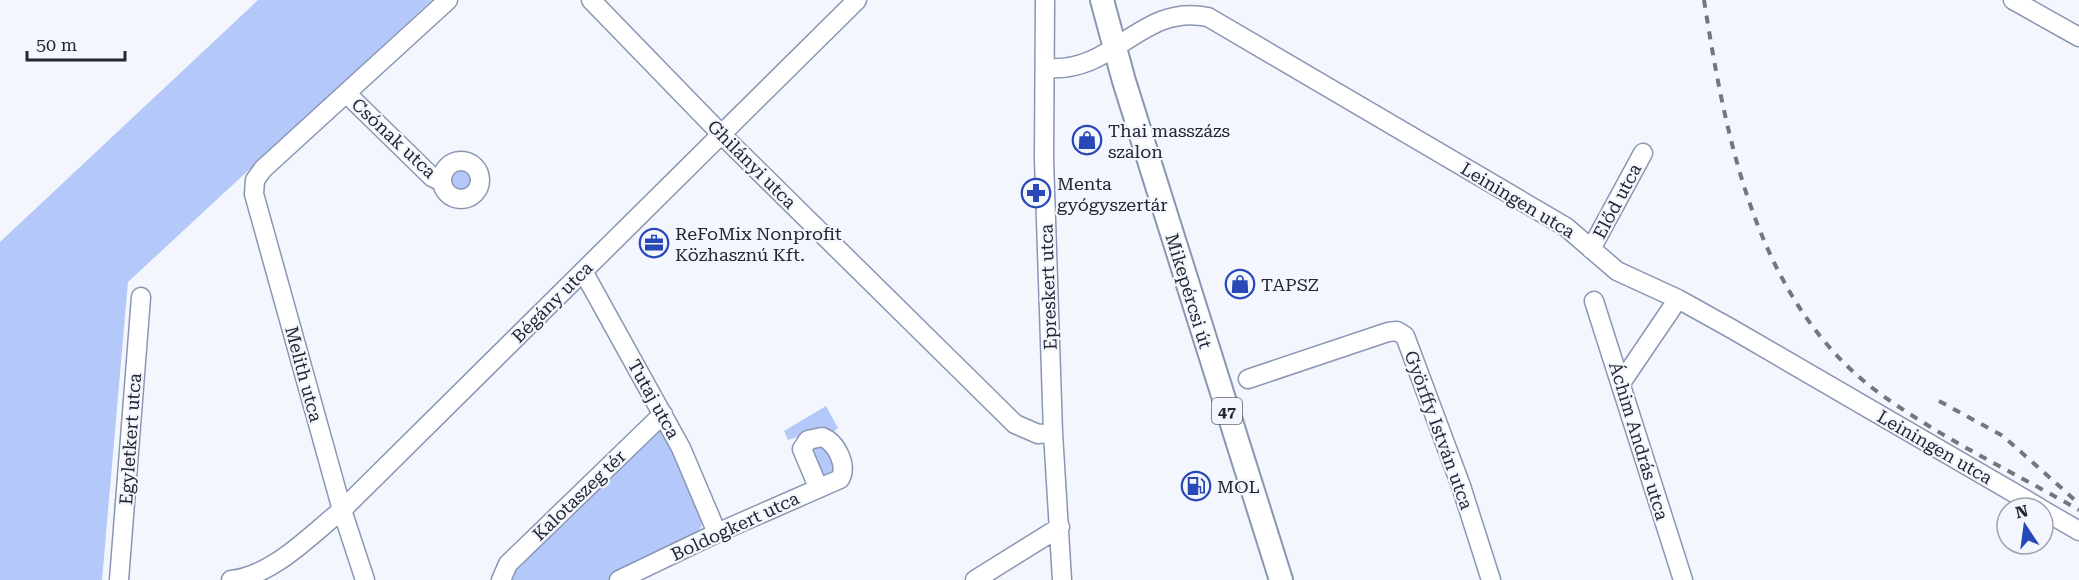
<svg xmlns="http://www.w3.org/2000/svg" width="2079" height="580" viewBox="0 0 2079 580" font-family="'Roboto Serif',serif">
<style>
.green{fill:#b4c9f9}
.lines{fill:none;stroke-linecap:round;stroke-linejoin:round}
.minor-casing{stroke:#8996b4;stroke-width:21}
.major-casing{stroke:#8996b4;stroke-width:26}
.minor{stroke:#fff;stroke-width:18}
.major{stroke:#fff;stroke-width:22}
.rail{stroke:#727681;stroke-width:4;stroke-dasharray:8 8;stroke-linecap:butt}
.labels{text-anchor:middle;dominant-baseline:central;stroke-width:4.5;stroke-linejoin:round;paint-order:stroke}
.shield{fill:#f3f6fd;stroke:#616570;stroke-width:1.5}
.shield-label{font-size:16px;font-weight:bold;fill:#222733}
.poi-label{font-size:18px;fill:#222733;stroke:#f3f6fd;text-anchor:start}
.street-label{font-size:18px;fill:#222733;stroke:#f3f6fd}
</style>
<rect width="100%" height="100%" fill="#f3f6fd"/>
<path class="green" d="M258 0H432L128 282 102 580H0V242Z
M449 180a12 12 0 1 1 24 0a12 12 0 1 1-24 0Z
M826 406 838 428 830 435 816 431 788 440 784 431Z
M655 426 665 432 703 521 700 529 689 539 608 580H506L508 575Z
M813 445 828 447 836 471 822 479 811 447Z"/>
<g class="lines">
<g class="minor-casing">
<path id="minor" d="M591 0 723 136 1015 424 1038 434 1053 433
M1045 0 1044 159 1053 433 1062 580
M2013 0 2079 37
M1046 68C1115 74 1140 3 1208 17L1566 227 1617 271 1678 299 1732 329 2040 508
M346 93 432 177 442 182
M442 180a19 19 0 1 1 38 0a19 19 0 1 1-38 0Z
M1591 249 1643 153
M583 271 681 448 717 533
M1594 301 1683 580
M1248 379 1388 332 1397 331 1405 336 1461 486 1491 580
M1621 383 1678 299
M2043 510 2079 531
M119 580 141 297
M231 580C274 575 309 536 342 510L857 0
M365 580 342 510 254 194 255 180 263 169 448 0
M501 580 508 564 663 414
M619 580 717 533 840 479C848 465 836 442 822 437L808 440 802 449 818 487
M975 580 1060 527"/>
</g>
<g class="major-casing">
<path id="major" d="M1102 0 1124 81 1281 580"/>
</g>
<use href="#minor" class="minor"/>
<use href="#major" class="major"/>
<path class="rail" d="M1704 0C1726 140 1757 303 1879 393 1941 438 2013 472 2079 510
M1939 401 2003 436 2076 501"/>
</g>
<defs>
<g id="shop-ring" transform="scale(1.5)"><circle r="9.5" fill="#f3f6fd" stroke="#2848b8" stroke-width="1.5"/><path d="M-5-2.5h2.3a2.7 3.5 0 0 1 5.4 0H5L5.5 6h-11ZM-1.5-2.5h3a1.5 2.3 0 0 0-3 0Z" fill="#2848b8"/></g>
<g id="pharmacy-ring" transform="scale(1.5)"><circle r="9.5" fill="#f3f6fd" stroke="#2848b8" stroke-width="1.5"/><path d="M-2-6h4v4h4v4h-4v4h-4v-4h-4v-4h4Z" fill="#2848b8"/></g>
<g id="office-ring" transform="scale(1.5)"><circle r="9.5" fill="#f3f6fd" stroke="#2848b8" stroke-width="1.5"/><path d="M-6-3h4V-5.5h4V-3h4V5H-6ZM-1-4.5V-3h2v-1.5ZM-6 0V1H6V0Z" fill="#2848b8"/></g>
<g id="fuel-ring" transform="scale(1.5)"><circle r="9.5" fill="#f3f6fd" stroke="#2848b8" stroke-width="1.5"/><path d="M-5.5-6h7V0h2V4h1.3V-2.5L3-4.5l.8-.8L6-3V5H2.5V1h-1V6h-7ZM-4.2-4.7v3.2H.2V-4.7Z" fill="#2848b8"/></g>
</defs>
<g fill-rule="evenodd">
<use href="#shop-ring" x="1087" y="140"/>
<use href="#pharmacy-ring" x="1036" y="193"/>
<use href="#office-ring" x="654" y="243"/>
<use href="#shop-ring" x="1240" y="284"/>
<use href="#fuel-ring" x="1196" y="486"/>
</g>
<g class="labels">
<rect class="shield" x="1212" y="398" width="30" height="26" rx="4.5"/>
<g class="shield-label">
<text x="1227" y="411">47</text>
</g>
<g class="poi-label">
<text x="1108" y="130">Thai masszázs<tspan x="1108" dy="21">szalon</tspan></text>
<text x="1057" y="183">Menta<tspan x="1057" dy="21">gyógyszertár</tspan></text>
<text x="675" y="233">ReFoMix Nonprofit<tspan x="675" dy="21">Közhasznú Kft.</tspan></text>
<text x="1261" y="284">TAPSZ</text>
<text x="1217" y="486">MOL</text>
</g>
<g class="street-label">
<text transform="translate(394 138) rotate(43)">Csónak utca</text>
<text transform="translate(752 164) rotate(45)">Ghilányi utca</text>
<text transform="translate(1518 200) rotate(31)">Leiningen utca</text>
<text transform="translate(1617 201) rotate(-62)">Előd utca</text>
<text transform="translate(1048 287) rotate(-92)">Epreskert utca</text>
<text transform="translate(1189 291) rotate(73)">Mikepércsi út</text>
<text transform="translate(552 302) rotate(-45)">Bégány utca</text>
<text transform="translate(304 374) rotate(75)">Melith utca</text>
<text transform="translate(654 399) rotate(61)">Tutaj utca</text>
<text transform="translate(1439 430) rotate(70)">Györffy István utca</text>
<text transform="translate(130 439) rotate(-86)">Egyletkert utca</text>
<text transform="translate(1639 441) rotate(73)">Áchim András utca</text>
<text transform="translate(1935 447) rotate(30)">Leiningen utca</text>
<text transform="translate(579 495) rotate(-44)">Kalotaszeg tér</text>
<text transform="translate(735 526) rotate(-25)">Boldogkert utca</text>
</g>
</g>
<g transform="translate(2025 526) rotate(347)"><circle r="28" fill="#f3f6fd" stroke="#9fa3ac" stroke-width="1.5"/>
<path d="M0-4.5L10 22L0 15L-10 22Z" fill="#2848b8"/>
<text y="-9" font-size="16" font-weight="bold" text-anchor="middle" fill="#222733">N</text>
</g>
<path d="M27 51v9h98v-9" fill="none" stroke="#222733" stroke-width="3"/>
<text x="36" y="51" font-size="18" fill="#222733" stroke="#f3f6fd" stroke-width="4.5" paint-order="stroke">50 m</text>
</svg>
